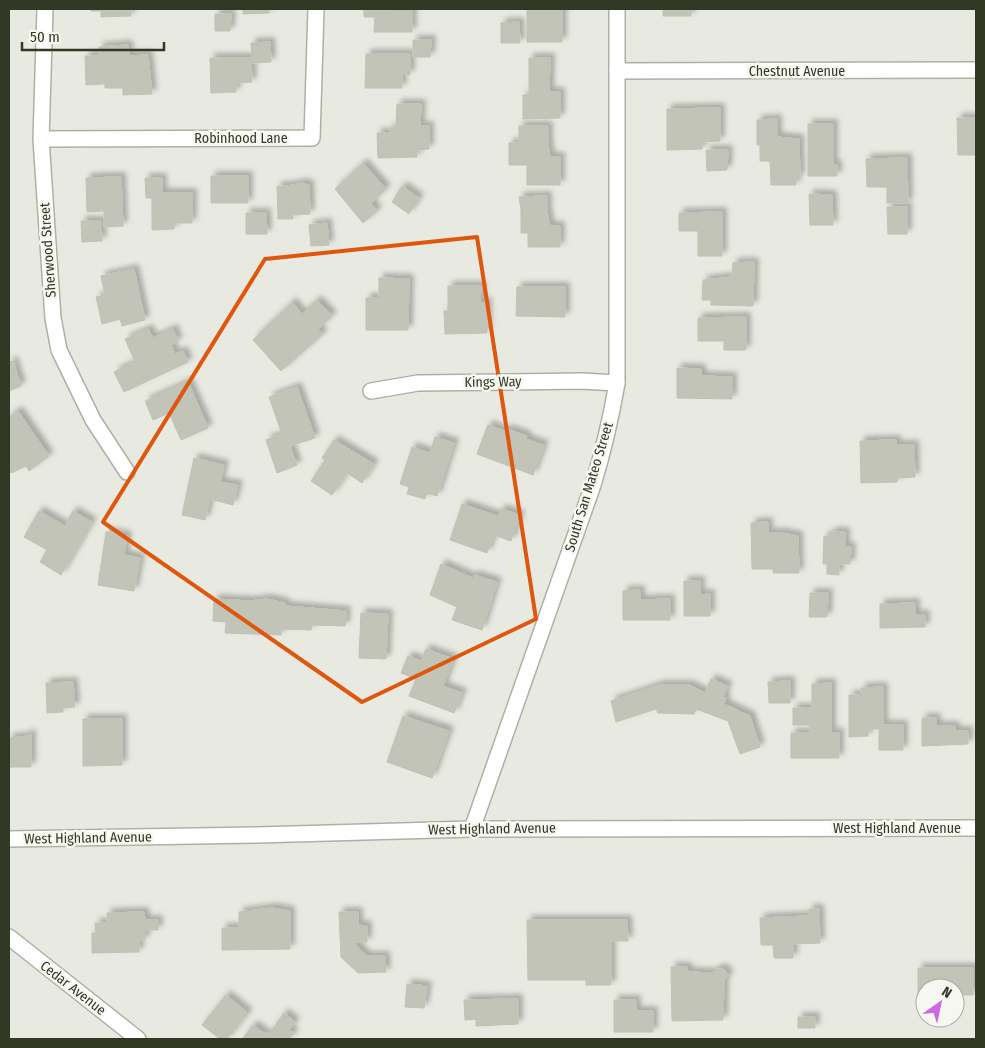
<svg xmlns="http://www.w3.org/2000/svg" width="985" height="1048" viewBox="0 0 985 1048" font-family="'Fira Sans Condensed',sans-serif">
<style>
.building{fill:#c1c4b7;stroke:#c0c2b4;filter:url(#shadow)}
.lines{fill:none;stroke-linecap:round;stroke-linejoin:round}
.minor-casing{stroke:#adb1a4;stroke-width:18}
.tertiary-casing{stroke:#adb1a4;stroke-width:18}
.minor{stroke:#fff;stroke-width:15}
.tertiary{stroke:#fff;stroke-width:15}
.marked{fill:none;stroke:#df570d;stroke-width:4;stroke-linejoin:round}
.labels{text-anchor:middle;dominant-baseline:central;stroke-width:5;stroke-linejoin:round;paint-order:stroke}
.street-label{font-size:14px;fill:#313823;stroke:#f6f7f1}
</style>
<defs>
<filter id="shadow"><feDropShadow dx="4.5" dy="-4.5" stdDeviation="2.5" flood-color="#0004"/></filter>
</defs>
<rect width="100%" height="100%" fill="#e8eae1"/>
<path class="building" d="M91 9H135H131V16L101 17V11H91Z
M243 9H269V13L243 14Z
M364 9 412 10V32H374L375 17H364Z
M527 9H562V42H527Z
M663 9H691V16H663Z
M215 14H231L230 31H215Z
M519 22 520 43H501V23Z
M413 40H431L430 57H413Z
M270 42 271 62 252 63 251 43Z
M128 45 129 56 148 55 152 94 123 95V88H105V84L86 85 85 56H99V47Z
M366 54H410V75L402 74V88H365Z
M210 58H251L252 82 236 83V92L211 93Z
M529 58H550L549 92H560V118L523 119V95H529Z
M397 104H421L420 126H429V149L417 150V157L378 158 377 133H390V128H394L396 125Z
M720 108V141L702 142V149L667 150V109Z
M957 118H976V155H958Z
M777 119V137L799 139 800 177H796V185H771L770 161H760V145H757V120Z
M808 124H833V165H837V176H808Z
M519 126H548V143L550 157H560V185H527V165H509V143H519Z
M706 150H728L727 170 707 171Z
M907 158 908 203H887V187H867L866 159Z
M363 163 386 189 371 203 377 211 363 223 335 189Z
M211 176H248V203H211Z
M121 177 123 226 104 227V211L87 212 86 178Z
M145 178H162V193H192V223H174V229L152 230V198H146Z
M303 183 309 185 310 214 292 215 293 219H278L277 186H287Z
M402 186 419 198 409 214 392 202Z
M809 194 832 195 833 225H810Z
M547 196V212L550 226H560V247H528V233H521V210L519 197Z
M887 207H907V234H888Z
M722 212V256H698V231H679V213Z
M246 213H266L267 234H246Z
M81 221H101L102 241 82 242Z
M327 223 329 245 311 246 309 225Z
M754 262 753 306 711 305V300H702L703 280 732 277 733 263Z
M134 269 145 320 122 326 120 319 102 324 96 297 105 295 101 276Z
M379 278 409 279 408 330H366V298H379Z
M448 286H481L480 303 487 302V333L445 334 444 311H448Z
M517 287H565V317L516 316Z
M317 300 332 316 318 329 323 334 281 371 253 340 292 302 302 314Z
M746 317V350H724V341H698V318Z
M148 329 153 338 173 329 178 341 171 345 175 354 183 351 188 362 124 392 114 372 135 362 125 339Z
M13 361 21 386 9 391V362Z
M677 368 701 369V376L732 377V399L677 398Z
M188 382 208 428 181 440 169 413 153 420 145 401Z
M297 387 315 438 290 446 297 465 277 473 266 440 282 434 269 397Z
M18 411 49 456 29 471 26 466 11 473 9 469V417Z
M488 425 507 432 508 429 527 436 526 439 544 445 533 475 477 454Z
M435 437 454 443 437 496 427 493 425 499 407 494 409 487 400 484 412 447 430 453Z
M334 440 374 464 362 483 347 473 332 495 311 481 325 460 322 458Z
M896 440V445H914L915 477 897 478V482L861 483 860 441Z
M194 458 224 465 220 482 238 485 233 505 210 499 205 520 182 515Z
M462 504 498 516 501 509 520 515 511 541 494 535 487 553 450 540Z
M39 511 65 526 73 511 92 522 61 575 40 562 47 550 24 537Z
M768 522V533H783L798 536 799 573H773V569H752L751 523Z
M106 532 127 536 124 555 140 558 134 591 98 585Z
M831 532H845V547H851L850 564H839V575L827 574V564H823L824 536H831Z
M441 564 473 578 474 575 497 582 482 630 452 620 457 607 430 595Z
M684 581H700V595L710 594V616H684Z
M640 590V600L670 599V620H623V591Z
M810 593H828L827 617H809Z
M214 599 250 601 267 599 285 603V606L346 611 345 626 312 625 311 630 281 629V635L225 633 226 622 213 621Z
M915 603V615H925V627L880 628V604Z
M361 613 388 614 386 659 359 658Z
M426 649 453 659 443 686 462 693 454 713 409 696 416 679 401 673 408 656 421 661Z
M711 679 728 686 723 697 726 698 724 704 750 716 760 747 740 754 728 721 696 709 694 714 658 713 656 709 616 722 611 701 660 685H689L705 693Z
M790 681V703H769L768 682Z
M73 682 75 707 63 708V712L47 713 46 683Z
M831 683V733H839V758H791V733H810V725H793V708H812V684Z
M883 687V725H903V750H879V729H868V736L849 737V695H861V688Z
M403 716 449 731 432 778 387 762Z
M922 718H936V726H955V731H968V744L922 746Z
M83 719H122V765L83 766Z
M31 734V767H9V738L22 737Z
M272 908 290 911V949L222 950V928H239V912Z
M809 909H819L820 943 793 944V958H774L773 945H761L760 918 809 916Z
M144 912 145 920H158V930H145V940H139V952L92 953V933H96L95 923H107V913Z
M339 912H358V925L367 926V942H356V945L366 956H385L386 972 358 973 341 957Z
M527 920H627L628 941H611V985H586V980H528Z
M671 967H687L688 972 713 973 716 969H724L729 976 724 981 723 1020 672 1021Z
M918 968H973V995H955V988H925V1007H922V995H918Z
M407 984 427 986 424 1008 405 1007Z
M226 995 248 1013 227 1039H220L202 1025Z
M518 999V1024L476 1026V1019L465 1020 464 1000Z
M614 1000H636V1011H653V1032H614Z
M284 1013 295 1022 289 1030 294 1033 289 1039H242L253 1025 268 1036Z
M798 1017H815V1028H798Z"/>
<g class="lines">
<g class="minor-casing">
<path id="minor" d="M45 9 41 139 53 318 59 350 93 420 127 472
M617 71 976 70
M41 139 312 138 316 9
M371 391 418 383 582 381 617 383
M9 937 138 1039"/>
</g>
<g class="tertiary-casing">
<path id="tertiary" d="M472 829 593 485C603 452 611 418 617 383V9
M9 839 257 835 472 829 976 828"/>
</g>
<use href="#minor" class="minor"/>
<use href="#tertiary" class="tertiary"/>
</g>
<path class="marked" d="M477 237 536 619 362 702 103 522 265 259Z"/>
<g class="labels">
<g class="street-label">
<text x="797" y="71">Chestnut Avenue</text>
<text x="241" y="138">Robinhood Lane</text>
<text transform="translate(48 250) rotate(-94)">Sherwood Street</text>
<text transform="translate(493 382) rotate(-1)">Kings Way</text>
<text transform="translate(589 487) rotate(-73)">South San Mateo Street</text>
<text x="897" y="828">West Highland Avenue</text>
<text transform="translate(492 829) rotate(-1)">West Highland Avenue</text>
<text transform="translate(88 838) rotate(-1)">West Highland Avenue</text>
<text transform="translate(73 988) rotate(38)">Cedar Avenue</text>
</g>
</g>
<rect width="985" height="1048" fill="none" stroke="#313823" stroke-width="20"/>
<g transform="translate(940 1003) rotate(33)"><circle r="24" fill="#f6f7f1" stroke="#a7ab9f"/>
<path d="M0-4L9 19L0 12L-9 19Z" fill="#ce67e2"/>
<text y="-8" font-size="14" font-weight="bold" text-anchor="middle" fill="#313823">N</text>
</g>
<path d="M22 42v8h142v-8" fill="none" stroke="#313823" stroke-width="2.5"/>
<text x="30" y="42" font-size="15" fill="#313823" stroke="#f6f7f1" stroke-width="4" paint-order="stroke">50 m</text>
</svg>
